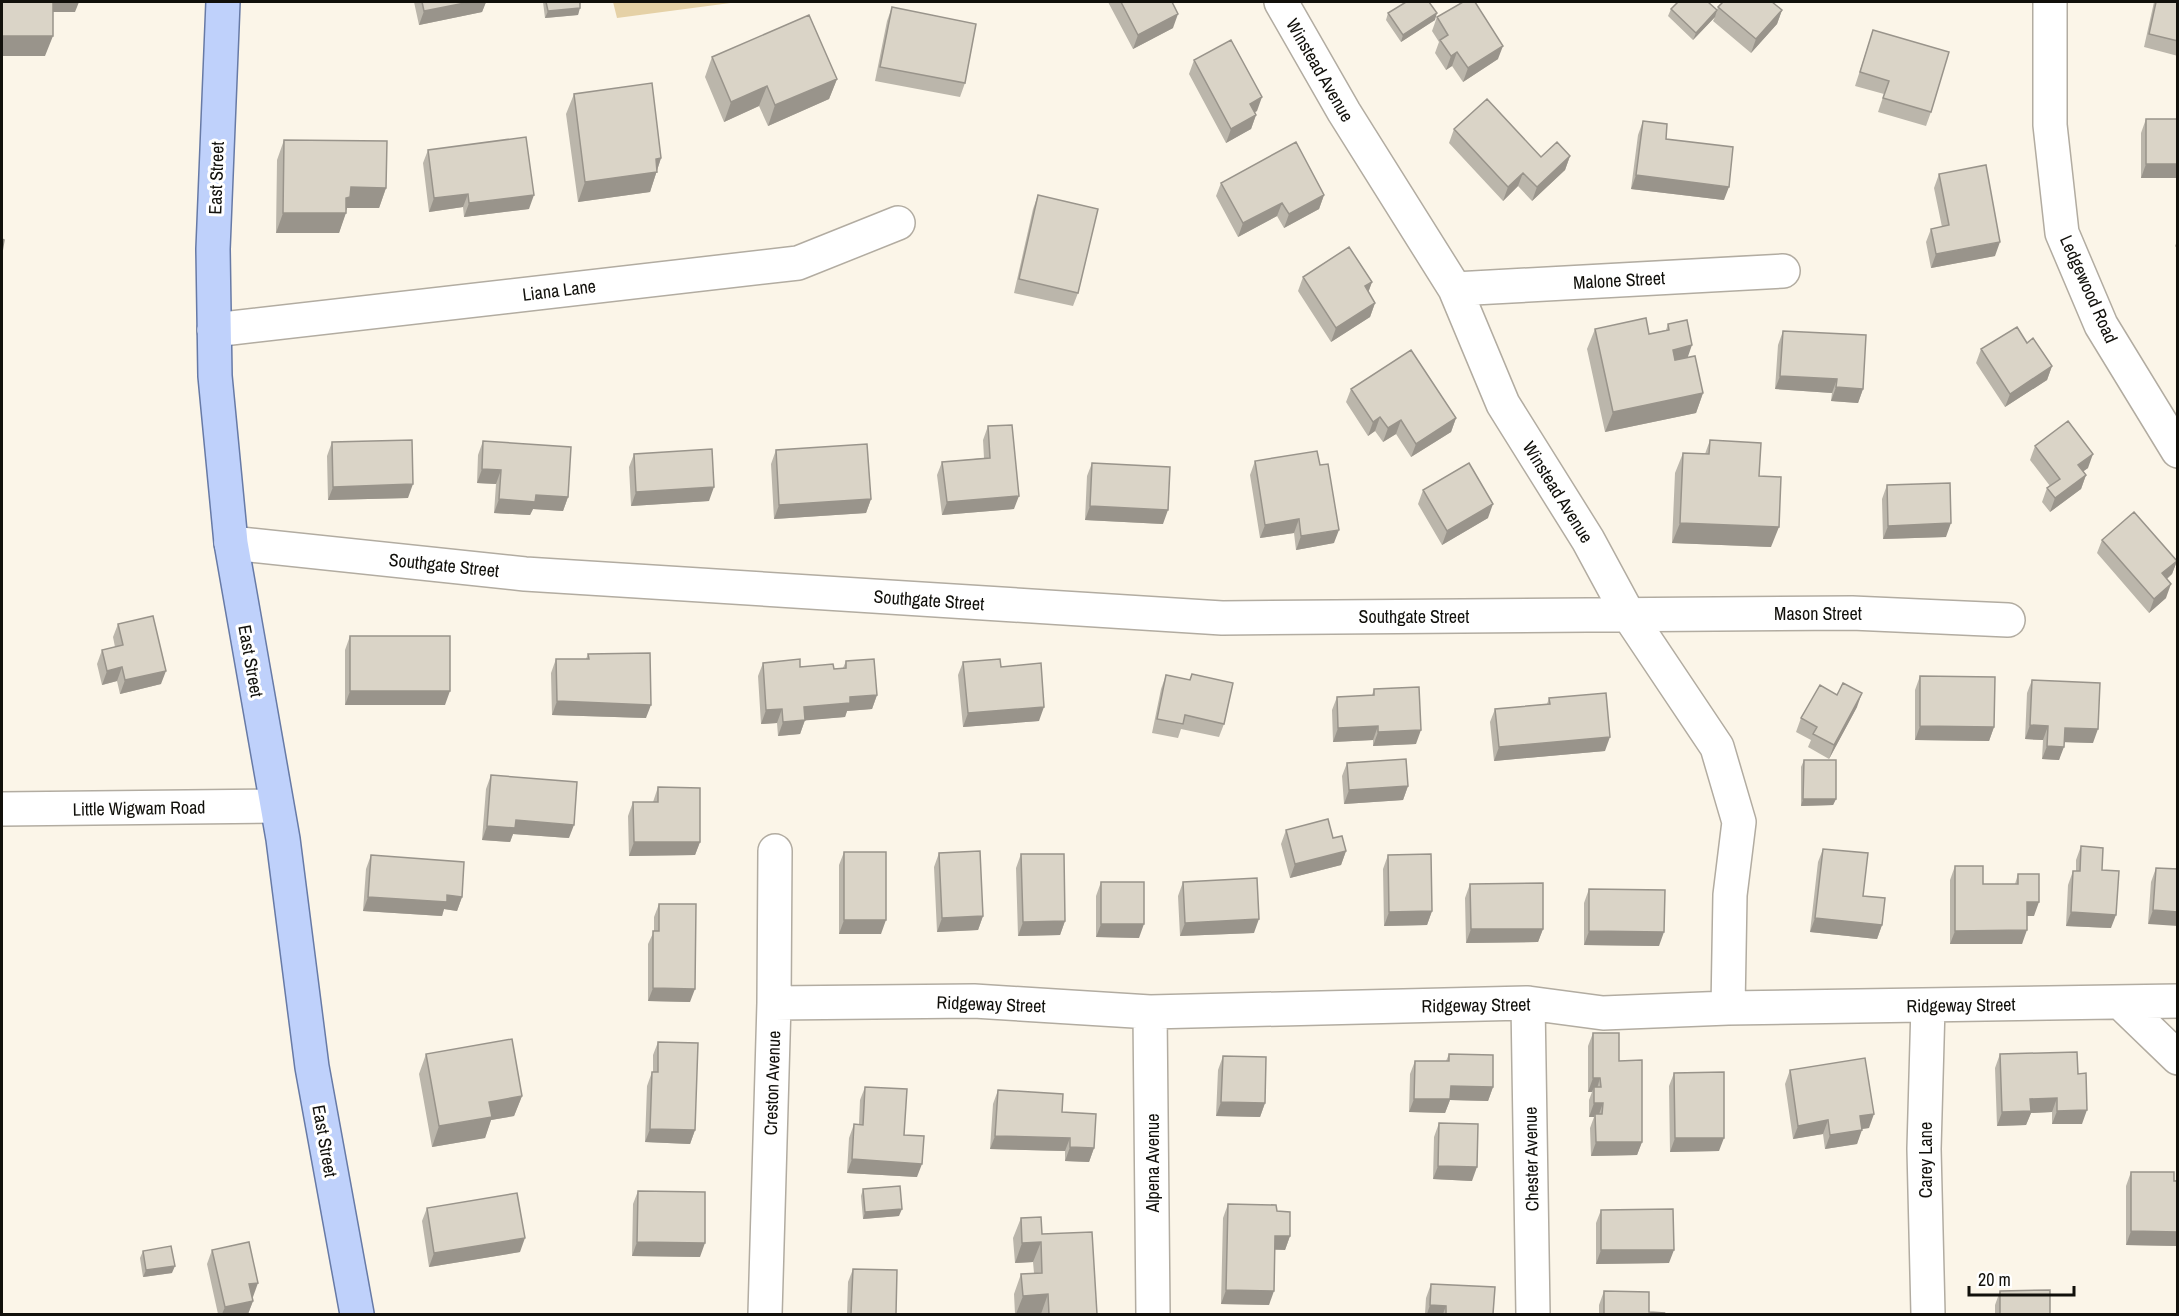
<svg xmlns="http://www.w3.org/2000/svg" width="2179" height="1316" viewBox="0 0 2179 1316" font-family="'Archivo Narrow',sans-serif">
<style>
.green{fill:#e5d1a6}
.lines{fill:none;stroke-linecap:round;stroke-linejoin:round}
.minor-casing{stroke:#b2aca1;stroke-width:36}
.major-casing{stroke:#677aa6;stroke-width:36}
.minor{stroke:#fff;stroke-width:33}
.major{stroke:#bfd1fb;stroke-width:33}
.wall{fill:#bbb6ab}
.shaded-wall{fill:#99948b}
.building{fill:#dad4c7;stroke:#99948b;stroke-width:1.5}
.labels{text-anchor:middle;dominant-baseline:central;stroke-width:6;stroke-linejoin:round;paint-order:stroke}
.street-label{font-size:18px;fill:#11100b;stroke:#fff}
</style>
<rect width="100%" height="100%" fill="#fbf5e8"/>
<path class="green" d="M613 2H738L617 18Z"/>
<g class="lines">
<g class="minor-casing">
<path id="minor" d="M1281 2 1344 112 1455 289 1503 404 1588 540 1628 614 1717 747 1739 822 1730 895 1728 1008
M2050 2V125L2062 233 2101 325 2178 451
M1455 289 1783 271
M214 330 798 263 898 223
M231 543 525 574 1222 618 1852 613 2008 620
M2 809 276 806
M2120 1002 2178 1058
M774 1003 974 1001 1150 1012 1528 1003 1603 1013 1728 1008 2178 1001
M1528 1003 1533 1314
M1150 1012 1153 1314
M765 1314 774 1003 775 851
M1928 1314 1924 1149 1928 1006"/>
</g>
<g class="major-casing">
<path id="major" d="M223 2 213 249 215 376 231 543 283 839 312 1067 357 1314"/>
</g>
<use href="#minor" class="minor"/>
<use href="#major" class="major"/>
</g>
<path class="wall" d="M414 2H486L482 12 419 25Z
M543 2H580L578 15 545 18Z
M1108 2H1172L1173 28 1133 49Z
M2154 2H2178V56L2144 47Z
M892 7 965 83 960 97 875 81 887 21Z
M1718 7 1782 10 1777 24 1751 53 1713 21 1715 17 1693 40 1668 16 1671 9 1717 10Z
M1388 13 1435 20 1401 42 1386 20Z
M1437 17 1498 59 1463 82 1452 66 1446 70 1435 53 1439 42 1432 31Z
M1873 30 1931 112 1926 126 1878 112 1884 94 1855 86Z
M712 57 837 79 829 99 768 126 759 106 724 122 705 77Z
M1194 60 1257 111 1255 112 1256 115 1251 129 1226 143 1189 74Z
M574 94 661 158 650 192 578 202 566 114Z
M2146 119H2178V178H2141V133Z
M1643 121 1666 139 1724 200 1631 189 1638 135Z
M1454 129 1541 157 1570 156 1565 170 1532 201 1518 186 1503 201 1449 143Z
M284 140 386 188 379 208H347L339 233H276L277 160Z
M428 150 529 209 464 217 463 207 429 212 423 163Z
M1939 174 1995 256 1931 268 1926 242 1931 229 1942 227 1934 188Z
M1221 183 1324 195 1319 209 1284 228 1277 216 1238 237 1216 196Z
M1038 195 1078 293 1073 306 1014 293 1033 209Z
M2178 239V250L2175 246Z
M1303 277 1372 282 1368 292 1375 303 1370 317 1331 342 1298 291Z
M1668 324 1688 358 1703 393 1696 413 1605 432 1587 349 1595 329 1649 334 1666 330Z
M1783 331 1863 389 1858 403 1831 401 1832 393 1775 389 1778 345Z
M2027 343 2052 366 2047 380 2005 407 1976 363 1981 349Z
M1351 389 1456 418 1451 432 1411 457 1396 434 1383 442 1375 431 1368 436 1346 402Z
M988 426 1014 509 942 515 937 475 942 462 984 458 983 440Z
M1710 440 1759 476 1771 547 1672 543 1675 473 1683 453 1705 454Z
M483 441 568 497 563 511 533 509 530 515 494 513 496 484 477 483 478 455Z
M332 442 408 498 328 500 327 456Z
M2035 446 2088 468 2083 471 2086 475 2081 489 2050 512 2042 502 2047 488 2050 486 2030 460Z
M776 450 871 499 866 513 774 519 771 464Z
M634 454 709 501 631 506 629 467Z
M1255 461 1334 543 1296 550 1294 533 1260 538 1250 475Z
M1092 463 1163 524 1085 520 1087 476Z
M1887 485 1946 537 1883 539 1882 499Z
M1423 490 1488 518 1442 545 1418 504Z
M2102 540 2177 561 2172 574 2167 579 2166 598 2149 613 2097 553Z
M118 624 161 684 120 694 117 681 102 685 97 664 102 650 115 647 113 637Z
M350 636 445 705H345V650Z
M588 654 646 718 552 715 551 673 556 659H586Z
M846 661 877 695 872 709 847 711 845 717 805 720 800 734 778 736 777 723 761 724 758 676 763 663 834 669 843 668Z
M963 662 1001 667 1039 721 963 727 958 675Z
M1192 674 1224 724 1219 737 1181 729 1178 738 1152 733 1161 689 1166 675 1190 680Z
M1920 676 1994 727 1989 741 1915 740V690Z
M2032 680 2093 743 2064 742 2059 760 2042 759 2043 740 2025 739 2027 693Z
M1374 689 1416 744 1373 746V740L1333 742 1332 710 1337 697 1372 695Z
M1549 698 1605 751 1494 761 1490 722 1495 709 1547 704Z
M1857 707 1829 759 1808 747 1811 740 1796 732 1801 718Z
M1804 760 1836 799 1833 805 1801 806V767Z
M1347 763 1408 786 1403 800 1344 804 1342 776Z
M491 775 569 838 513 834 510 842 482 840 486 789Z
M658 787 700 842 695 855 629 856 628 816 633 802H653Z
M1286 830 1333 838 1346 851 1341 865 1290 878 1281 844Z
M2081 846 2111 928 2066 926 2068 885 2073 871H2076V860Z
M1823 849 1863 896 1882 925 1877 939 1810 932 1818 862Z
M844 852 881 934H839V865Z
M939 853 983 916 978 930 937 932 934 867Z
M1021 854 1065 921 1060 935 1018 936 1016 868Z
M371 855 462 897 457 911 444 909 442 916 363 911 366 869Z
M1388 855 1432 911 1427 925 1384 926 1383 869Z
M1955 866 1983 884H2015L2018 874 2034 916H2027L2022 944H1950V880Z
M2156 868 2178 869 2148 924 2151 882Z
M1101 882 1139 938 1096 937V896Z
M1183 882 1254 933 1180 936 1178 896Z
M1470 884 1543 929 1538 942 1466 943 1465 898Z
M1589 889 1659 946 1584 945V903Z
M659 904 690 1002 648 1001V944L654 931V917Z
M1593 1033 1619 1061 1642 1142 1637 1155 1591 1156 1590 1128 1594 1117H1589V1100L1592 1092H1588V1046Z
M658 1042 695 1130 690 1144 645 1142 647 1086 652 1072H653V1055Z
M426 1054 522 1096 514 1116 491 1120 485 1138 432 1147 419 1074Z
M1449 1054 1493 1087 1488 1101 1450 1100 1445 1113 1409 1112 1410 1074 1415 1061H1446Z
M2000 1054 2078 1074 2082 1124H2052V1112L2031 1113 2026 1125 1997 1126 1995 1068Z
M1223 1056 1265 1103 1260 1117 1216 1116 1218 1070Z
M1790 1070 1869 1128 1861 1129 1857 1144 1825 1149 1823 1134 1793 1139 1785 1084Z
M1674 1073 1719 1151 1670 1152 1669 1086Z
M865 1087 904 1135 917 1177 847 1173 849 1138 854 1124H859L860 1100Z
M998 1090 1062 1112 1094 1148 1089 1162 1065 1161V1151L990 1149 993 1104Z
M1439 1123 1472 1181 1433 1179 1434 1137Z
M2131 1172 2178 1181V1246L2126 1245V1186Z
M863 1189 899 1216 863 1219 861 1196Z
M638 1191 700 1257 632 1256 633 1204Z
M1228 1204 1277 1211 1290 1236 1285 1250H1275L1269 1305 1221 1304 1223 1218Z
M427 1208 520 1252 429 1267 422 1221Z
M1601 1210 1669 1263 1596 1264V1223Z
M1021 1218 1042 1234 1097 1314H1015L1014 1294 1021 1274 1034 1273 1033 1262 1015 1263 1013 1238Z
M212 1250 253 1297V1301L248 1314H218L207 1264Z
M143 1251 172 1273 143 1277 140 1258Z
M853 1269 896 1314H847L848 1282Z
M1431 1284 1493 1314H1425L1426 1298Z
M1604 1291 1649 1312 1663 1314H1599V1305Z
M2000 1291 2050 1314H1995V1305Z"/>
<path class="shaded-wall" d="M49 2H79L75 12H45Z
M470 2H486L482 12 419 25 424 11Z
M580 8 578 15 545 18 548 11Z
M1717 10 1715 17 1693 40 1696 33Z
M1782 10 1777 24 1751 53 1756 39Z
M1437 13 1435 20 1401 42 1403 35Z
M1178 14 1173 28 1133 49 1138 35Z
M2 36H53L45 56H2Z
M1503 46 1498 59 1463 82 1468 68Z
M1457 52 1452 66 1446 70 1451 56Z
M837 79 829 99 768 126 775 105Z
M767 86 759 106 724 122 731 102Z
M1262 97 1257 111 1245 117 1250 104Z
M1256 115 1251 129 1226 143 1231 129Z
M1570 156 1565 170 1532 201 1537 187Z
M661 158 650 192 578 202 585 182 656 159Z
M2146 164H2178V178H2141Z
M1523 173 1518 186 1503 201 1508 187Z
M1636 175 1729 187 1724 200 1631 189Z
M351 187 386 188 379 208H347L345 213H346L339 233H276L283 213 346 198Z
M468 194 463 207 429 212 434 198Z
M534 195 529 209 464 217 469 203Z
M1324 195 1319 209 1284 228 1289 214Z
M1282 203 1277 216 1238 237 1243 223Z
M2000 242 1995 256 1931 268 1936 254Z
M1372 282 1367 296 1365 286Z
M1375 303 1370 317 1331 342 1336 328Z
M1692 345 1685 365 1665 370 1673 350Z
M2052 366 2047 380 2005 407 2010 394Z
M1780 376 1837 379 1832 393 1775 389Z
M1836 387 1863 389 1858 403 1831 401Z
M1703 393 1696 413 1605 432 1613 412Z
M1380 417 1375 431 1368 436 1373 422Z
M1456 418 1451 432 1411 457 1416 444Z
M1401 420 1396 434 1383 442 1388 428Z
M2093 454 2088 468 2073 479 2078 465Z
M482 469 501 470 496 484 477 483Z
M2086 475 2081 489 2050 512 2055 498Z
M413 484 408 498 328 500 333 487Z
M714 487 709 501 631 506 636 492Z
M536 495 568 497 563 511 533 509 530 515 494 513 499 499Z
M1019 496 1014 509 942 515 947 502Z
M871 499 866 513 774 519 779 505Z
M1493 504 1488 518 1442 545 1447 531Z
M1090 506 1168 510 1163 524 1085 520Z
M1299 519 1294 533 1260 538 1265 525Z
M1680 523 1779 527 1771 547 1672 543Z
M1951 523 1946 537 1883 539 1888 526Z
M1339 530 1334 543 1296 550 1301 536Z
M2177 561 2172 574 2157 587 2162 573Z
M2171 584 2166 598 2149 613 2154 599Z
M122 667 117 681 102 685 107 671Z
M166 671 161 684 120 694 125 680Z
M350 691H450L445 705H345Z
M1862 693 1857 707 1829 759 1834 745Z
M877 695 872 709 847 711 845 717 799 721 804 707 850 697Z
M557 701 651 705 646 718 552 715Z
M1044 707 1039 721 963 727 968 713Z
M782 709 777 723 761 724 766 710Z
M805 720 800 734 778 736 783 722Z
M2030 725 2048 726 2043 740 2025 739Z
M1378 726 1373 740 1333 742 1338 728Z
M1920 726 1994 727 1989 741 1915 740Z
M2065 728 2098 729 2093 743 2060 742Z
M1421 730 1416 744 1373 746 1378 732Z
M1610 737 1605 751 1494 761 1499 747Z
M2047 746 2064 747 2059 760 2042 759Z
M1408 786 1403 800 1344 804 1349 790Z
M1803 799H1836L1833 805 1801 806Z
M516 820 574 825 569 838 513 834 510 842 482 840 487 826Z
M634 842H700L695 855 629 856Z
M1346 851 1341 865 1290 878 1295 864Z
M447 895 462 897 457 911 444 909 442 916 363 911 368 897Z
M2027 902H2039L2034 916H2022Z
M2153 910 2178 912V926L2148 924Z
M1432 911 1427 925 1384 926 1389 912Z
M2071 912 2116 915 2111 928 2066 926Z
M983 916 978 930 937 932 942 918Z
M1815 918 1882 925 1877 939 1810 932Z
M1259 919 1254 933 1180 936 1185 923Z
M844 920H886L881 934H839Z
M1065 921 1060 935 1018 936 1023 922Z
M1101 924H1144L1139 938 1096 937Z
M1471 929H1543L1538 942 1466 943Z
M2027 930 2022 944H1950L1955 931Z
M1589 931 1664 932 1659 946 1584 945Z
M653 988 695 989 690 1002 648 1001Z
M1593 1078H1600L1596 1092 1594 1087 1592 1092H1588Z
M1451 1086 1493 1087 1488 1101 1450 1100 1445 1113 1409 1112 1414 1099Z
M522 1096 514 1116 491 1120 485 1138 432 1147 439 1126 489 1102Z
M2057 1098 2052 1112 2031 1113 2026 1125 1997 1126 2002 1112 2030 1099Z
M1221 1102 1265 1103 1260 1117 1216 1116Z
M1594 1103H1603L1598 1117 1595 1114 1594 1117H1589Z
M2087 1110 2082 1124H2052L2057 1111Z
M1874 1114 1869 1128 1855 1130 1860 1116Z
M1828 1120 1823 1134 1793 1139 1798 1126Z
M650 1129 695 1130 690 1144 645 1142Z
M1862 1130 1857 1144 1825 1149 1830 1135Z
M995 1136 1070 1138 1065 1151 990 1149Z
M1675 1138H1724L1719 1151 1670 1152Z
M1596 1142H1642L1637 1155 1591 1156Z
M1070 1147 1094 1148 1089 1162 1065 1161Z
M852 1159 922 1164 917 1177 847 1173Z
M1438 1166 1477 1167 1472 1181 1433 1179Z
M902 1209 899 1216 863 1219 865 1212Z
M2131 1231 2178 1232V1246L2126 1245Z
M1275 1236H1290L1285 1250 1270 1249Z
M525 1238 520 1252 429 1267 434 1253Z
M637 1242 705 1243 700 1257 632 1256Z
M1041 1242 1033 1262 1015 1263 1022 1243Z
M1601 1250H1674L1669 1263 1596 1264Z
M175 1266 172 1273 143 1277 146 1270Z
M258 1283 253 1297 244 1298 249 1284Z
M1226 1290 1274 1291 1269 1305 1221 1304Z
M1048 1294 1041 1314H1016L1023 1296Z
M253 1301 248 1314H222L225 1307Z
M1430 1305 1446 1306 1443 1314H1427Z"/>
<path class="building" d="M2 2H53V36H2Z
M422 2H470L424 11Z
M546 2H580V8L548 11Z
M1121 2H1172L1178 14 1138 35Z
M1406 2H1429L1437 13 1403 35 1388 13Z
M1463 2H1475L1503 46 1468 68 1457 52 1451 56 1440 40 1448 35 1437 17Z
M1678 2H1708L1717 10 1696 33 1671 9Z
M1723 2H1772L1782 10 1756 39 1718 7Z
M2156 2H2178V41L2149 34Z
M892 7 976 24 965 83 880 67Z
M809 15 837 79 775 105 767 86 731 102 712 57Z
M1873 30 1949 52 1931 112 1883 98 1889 81 1860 72Z
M1231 40 1262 97 1250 104 1256 115 1231 129 1194 60Z
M652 83 661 158 656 159 657 172 585 182 574 94Z
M1487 99 1541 157 1557 142 1570 156 1537 187 1523 173 1508 187 1454 129Z
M2146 119H2178V164H2146Z
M1643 121 1667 124 1666 139 1733 147 1729 187 1636 175Z
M526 137 534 195 469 203 468 194 434 198 428 150Z
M284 140 387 141 386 188 351 187 350 197 346 198V213H283Z
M1296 142 1324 195 1289 214 1282 203 1243 223 1221 183Z
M1986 165 2000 242 1936 254 1931 229 1949 225 1939 174Z
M1038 195 1098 209 1078 293 1019 279Z
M2 239 4 240 2 252Z
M1349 247 1372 282 1365 286 1375 303 1336 328 1303 277Z
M1646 318 1649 334 1669 330 1668 324 1687 320 1692 345 1673 350 1675 360 1695 356 1703 393 1613 412 1595 329Z
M2017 327 2027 343 2033 338 2052 366 2010 394 1981 349Z
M1783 331 1866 335 1863 389 1836 387 1837 379 1780 376Z
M1411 350 1456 418 1416 444 1401 420 1388 428 1380 417 1373 422 1351 389Z
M2068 421 2093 454 2078 465 2086 475 2055 498 2047 488 2060 479 2035 446Z
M1012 425 1019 496 947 502 942 462 990 458 988 426Z
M412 440 413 484 333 487 332 442Z
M1710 440 1761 443 1759 476 1781 477 1779 527 1680 523 1683 453 1709 454Z
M483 441 571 447 568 497 536 495 535 502 499 499 501 470 482 469Z
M867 444 871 499 779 505 776 450Z
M712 449 714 487 636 492 634 454Z
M1317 451 1320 465 1328 464 1339 530 1301 536 1299 519 1265 525 1255 461Z
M1092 463 1170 467 1168 510 1090 506Z
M1469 463 1493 504 1447 531 1423 490Z
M1950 483 1951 523 1888 526 1887 485Z
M2134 512 2177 561 2162 573 2171 584 2154 599 2102 540Z
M153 616 166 671 125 680 122 667 107 671 102 650 123 645 118 624Z
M350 636H450V691H350Z
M650 653 651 705 557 701 556 659H589L588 654Z
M800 659V667L833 664 834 669 846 668V661L874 659 877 695 850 697V703L804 707 805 720 783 722 782 709 766 710 763 663Z
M1000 659 1001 667 1041 663 1044 707 968 713 963 662Z
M1192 674 1233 683 1224 724 1185 715 1183 724 1157 719 1166 675 1190 680Z
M1920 676 1995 677 1994 727 1920 726Z
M2032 680 2100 683 2098 729 2065 728 2064 747 2047 746 2048 726 2030 725Z
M1843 683 1862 693 1834 745 1813 734 1817 727 1801 718 1820 685 1837 695Z
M1419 687 1421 730 1378 732V726L1338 728 1337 697 1374 695V689Z
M1606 693 1610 737 1499 747 1495 709 1550 704 1549 698Z
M1406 759 1408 786 1349 790 1347 763Z
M1804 760H1836V799H1803Z
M491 775 577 782 574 825 516 820 515 828 487 826Z
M658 787 700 788V842H634L633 802H658Z
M1328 819 1333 838 1342 836 1346 851 1295 864 1286 830Z
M2081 846 2103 848 2102 870 2119 871 2116 915 2071 912 2073 871H2080Z
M1823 849 1868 853 1863 896 1885 898 1882 925 1815 918Z
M980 851 983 916 942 918 939 853Z
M844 852H886V920H844Z
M1021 854H1064L1065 921 1023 922Z
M1431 854 1432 911 1389 912 1388 855Z
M371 855 464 862 462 897 447 895V902L368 897Z
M1955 866H1983V884H2018V874H2039V902H2027V930L1955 931Z
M2156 868 2178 869V912L2153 910Z
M1257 878 1259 919 1185 923 1183 882Z
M1101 882H1144V924H1101Z
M1543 883V929H1471L1470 884Z
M1589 889 1665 890 1664 932 1589 931Z
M659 904H696L695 989 653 988V931H659Z
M1593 1033H1619V1061L1642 1060V1142H1596L1595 1114H1602L1603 1103H1594V1087H1601L1600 1078H1593Z
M512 1039 522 1096 489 1102 492 1117 439 1126 426 1054Z
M658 1042 698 1043 695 1130 650 1129 652 1072H658Z
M2077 1052 2078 1074 2086 1073 2087 1110 2057 1111V1098L2030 1099 2031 1111 2002 1112 2000 1054Z
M1449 1054 1493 1055V1087L1451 1086 1450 1099H1414L1415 1061H1449Z
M1223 1056 1266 1057 1265 1103 1221 1102Z
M1865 1058 1874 1114 1860 1116 1862 1130 1830 1135 1828 1120 1798 1126 1790 1070Z
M1724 1072V1138H1675L1674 1073Z
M865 1087 907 1089 904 1135 924 1136 922 1164 852 1159 854 1124 863 1125Z
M998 1090 1063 1094 1062 1112 1096 1114 1094 1148 1070 1147V1138L995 1136Z
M1439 1123 1478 1124 1477 1167 1438 1166Z
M2131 1172H2174V1181H2178V1232L2131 1231Z
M900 1186 902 1209 865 1212 863 1189Z
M638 1191 705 1192V1243L637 1242Z
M517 1193 525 1238 434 1253 427 1208Z
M1228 1204 1276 1205 1277 1211 1290 1212V1236H1275L1274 1291 1226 1290Z
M1673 1209 1674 1250H1601V1210Z
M1041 1217 1042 1234 1092 1232 1097 1314H1049L1048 1294 1023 1296 1021 1274 1042 1273 1041 1242 1022 1243 1021 1218Z
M249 1242 258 1283 249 1284 253 1301 225 1307 212 1250Z
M171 1246 175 1266 146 1270 143 1251Z
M853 1269 897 1270 896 1314H851Z
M1431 1284 1495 1287 1493 1314H1446V1306L1430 1305Z
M2050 1290V1314H2000V1291Z
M1604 1291 1649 1292V1312L1664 1313 1663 1314H1604Z"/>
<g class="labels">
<g class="street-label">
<text transform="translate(1320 70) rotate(60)">Winstead Avenue</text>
<text transform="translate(216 178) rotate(-88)">East Street</text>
<text transform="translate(1619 280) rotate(-3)">Malone Street</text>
<text transform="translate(2089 289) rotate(66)">Ledgewood Road</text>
<text transform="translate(559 290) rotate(-7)">Liana Lane</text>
<text transform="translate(1558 492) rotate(58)">Winstead Avenue</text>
<text transform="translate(444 565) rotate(6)">Southgate Street</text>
<text transform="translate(929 600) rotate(4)">Southgate Street</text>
<text x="1818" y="613">Mason Street</text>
<text x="1414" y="616">Southgate Street</text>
<text transform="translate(251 661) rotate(80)">East Street</text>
<text transform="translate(139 808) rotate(-1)">Little Wigwam Road</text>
<text transform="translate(991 1004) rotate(2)">Ridgeway Street</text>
<text transform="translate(1476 1005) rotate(-1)">Ridgeway Street</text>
<text transform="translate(1961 1005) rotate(-1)">Ridgeway Street</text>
<text transform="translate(772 1083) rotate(-88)">Creston Avenue</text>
<text transform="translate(325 1141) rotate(80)">East Street</text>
<text transform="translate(1531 1159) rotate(-91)">Chester Avenue</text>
<text transform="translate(1925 1160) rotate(-90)">Carey Lane</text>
<text transform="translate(1152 1163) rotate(-90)">Alpena Avenue</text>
</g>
</g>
<rect width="2179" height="1316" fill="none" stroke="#11100b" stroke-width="6"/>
<path d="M1969 1286v9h105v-9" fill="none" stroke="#11100b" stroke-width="3"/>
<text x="1978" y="1286" font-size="18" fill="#11100b" stroke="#ffffff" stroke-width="4.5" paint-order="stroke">20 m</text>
</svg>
